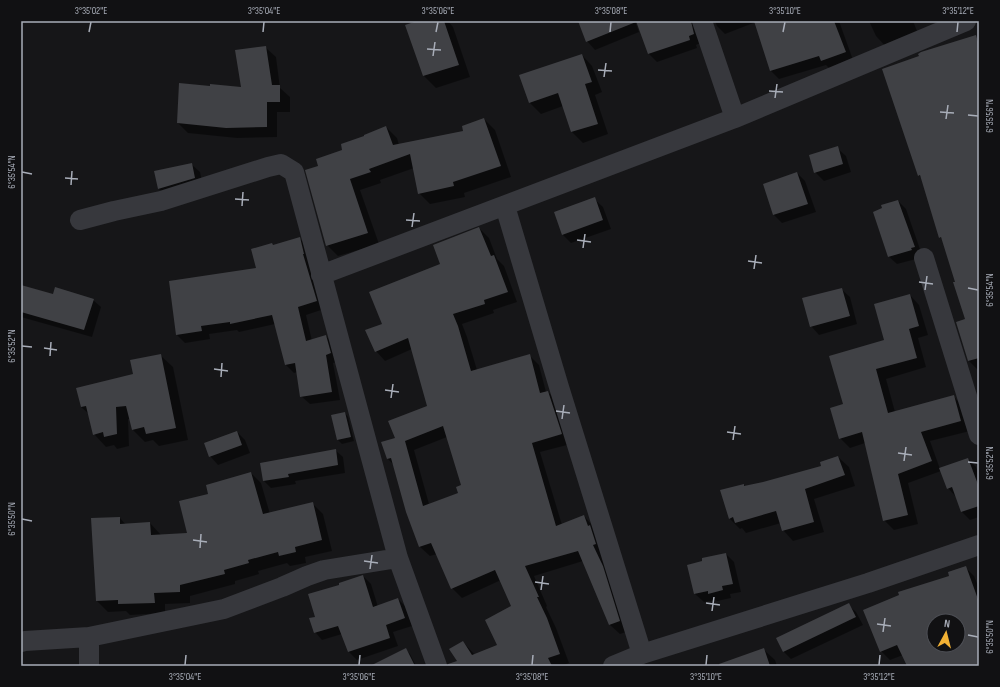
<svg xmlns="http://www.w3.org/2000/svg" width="1000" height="687" viewBox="0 0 1000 687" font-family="'Sofia Sans Condensed',sans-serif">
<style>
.shadow{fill:#0007;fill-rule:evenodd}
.building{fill:#404145;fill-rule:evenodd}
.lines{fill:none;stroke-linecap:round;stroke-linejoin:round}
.minor{stroke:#37383d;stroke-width:20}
.ticks{fill:none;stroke:#a8adb8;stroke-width:1.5}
.neatline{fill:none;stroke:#a8adb8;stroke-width:1.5}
.ticks-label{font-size:10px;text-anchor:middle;fill:#a8adb8}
</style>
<rect width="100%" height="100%" fill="#161618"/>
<path class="shadow" d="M421 21H448L453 27 470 77 436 88 424 76 407 26Z
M578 21H635L639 32 595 50 587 41Z
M645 21H702V42L696 45 697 48 657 62 649 54Z
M715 21H839L853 60 830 69 826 65 779 79 771 71 756 22 725 34 717 26Z
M869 21H913L919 36 888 49 876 36Z
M975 36 979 40V371L969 361 966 320 957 282 943 240 940 237 922 178 918 175Z
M265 47 276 57 280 88 290 97V112H277V137L237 138 188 133 178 123 242 89Z
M582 55 592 66 602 92 595 95 608 134 583 143 572 132 563 106 541 114 530 103Z
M484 119 495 130 511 177 464 193 465 197 430 204 419 193 414 168 380 180 381 183 360 190 379 244 338 256 327 245 319 166 344 151 386 127 397 138 399 145 465 132Z
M837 148 846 156 851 172 824 181 815 172Z
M191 164 200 172 203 186 167 197 159 189 155 172Z
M797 173 805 181 816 212 782 223 774 215 764 184Z
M594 199 603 207 611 229 571 243 563 235 555 213Z
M898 201 906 209 922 255 920 258 897 264 888 256Z
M479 228 489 238 497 259 504 266 517 302 493 310 494 313 462 324 467 337 477 370 529 355 539 365 546 392H548L557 401 571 444 540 452 562 525 584 516 593 526 629 631 620 634 610 625 583 561 534 576 547 606 546 607 556 628 569 663 562 666H460L463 642 475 655 499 646 512 606 501 580 462 598 452 588 437 554 430 556 420 547 407 512 394 465 387 458 397 439 428 406 412 349 385 361 376 351 383 324 441 264ZM447 437 463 486 459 493 429 504 414 450Z
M299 238 307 246 324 309 306 315 312 341 326 336 334 345 338 361 333 363 340 400 310 404 301 396 297 372 294 373 286 365 275 324 239 332 237 330 209 334 210 339 185 343 177 335 257 269 274 246Z
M21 286 54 295 93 300 101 307 92 337 21 317Z
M841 289 850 297 857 324 819 335 811 326Z
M910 295 919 305 928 335 918 338 926 367 886 379 895 412 953 396 963 406 970 431 930 441 940 469 968 459 976 467 979 475V517L970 520 962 512 956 497 948 488 941 471 908 483 918 524 894 530 884 520 865 443 850 448 840 438 844 405 886 341Z
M160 355 173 367 188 440 159 446 153 440 145 442 133 430 130 419H128L129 446 117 449 114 445 106 447 94 434 89 414 81 407 134 375Z
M345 413 348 417 354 441 342 444 338 440Z
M237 432 245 440 250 453 218 465 210 456Z
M335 450 343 457 345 473 295 481 296 484 271 488 264 481Z
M838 457 849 467 855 486 814 499 824 532 793 541 783 530 781 523 746 533 742 528 740 529 729 518 744 485 746 487 823 467Z
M251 473 261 483 270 514 312 503 323 514 332 551 305 557 306 563 290 566 287 563 258 571 259 574 235 581V584L190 596V603L165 604V613L130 615 126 611 108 612 97 601 120 518 126 525 150 523 161 535 188 534 210 495Z
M726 554 734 562 741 592 730 594 731 598 717 601 716 600 704 602 695 594 688 566Z
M965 567 974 576 979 588V666H908L903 655 890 660 881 651 951 577ZM934 621H958V645H934Z
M363 576 371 584 378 607 398 599 406 607 412 626 393 632 398 646 357 660 349 652 342 634 322 640 315 632 316 618 340 585Z
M848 605 856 612 863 625 791 659 784 652 778 638Z
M763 649 775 660 777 666H733Z
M406 650 410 654 416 666H397Z"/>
<path class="building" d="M417 21H444L459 65 423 76 405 25Z
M578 21H636V22L586 42Z
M636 21H691L694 34 689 36 690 40 648 54Z
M754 21H834L846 52 821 61 819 56 770 71Z
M976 35 979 45V358L968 361 956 322 965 319 953 282H955L941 237 939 238 920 175 918 176 882 69 919 56 918 54 921 52Z
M266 46 272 85H280V102H267V127L226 128 177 123 179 83 210 86V84L241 87 235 50Z
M582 54 592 82 585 84 598 124 571 132 558 93 529 103 519 75Z
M484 118 501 166 453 182 454 186 418 194 410 154 369 169 371 172 350 179 368 233 326 246 305 170 318 166 316 159 342 150 341 144 364 136V135L386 126 393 145 463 131 462 126Z
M838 146 843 164 814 173 809 155Z
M192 163 195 178 158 189 154 171Z
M797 172 808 204 773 215 763 184Z
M595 197 603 220 562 235 554 212Z
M898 200 915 247 911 248 912 250 888 257 873 212 882 208 881 205Z
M479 227 491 256 494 255 508 292 484 300 485 304 453 314 458 326 471 371 530 354 540 393 548 391 562 434 532 443 556 526 584 515 588 526 590 525 596 544 593 545 603 566 620 621 609 625 578 551 525 566 539 597H537L547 618 560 654 548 658 552 666H448V664L457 661 449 649 463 641 472 655 497 645 485 620 511 606 495 570 451 589 431 543 419 547 406 512 391 458 387 459 381 442 395 438 388 421 427 406 408 338 375 352 365 330 382 324 369 292 440 264 433 245ZM443 426 461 485 456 487 458 493 423 506 405 441Z
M300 237 304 254H303L317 301 298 307 306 341 326 335 331 353 326 355 332 392 300 397 295 363 285 365 272 315 230 324V322L201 326 202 331 176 335 169 281 256 268 251 249 272 243 273 245Z
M21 285 53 294 55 287 94 299 84 330 21 312Z
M842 288 850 316 810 327 802 298Z
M910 294 919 326 909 329 917 358 876 369 888 413 954 395 961 421 921 432 932 461 898 474 908 515 883 521 862 432 839 439 830 408 843 404 829 356 884 340 874 304Z
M161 354 176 428 146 434 144 427 132 430 126 406 116 407 117 434 104 437 103 432 93 435 86 406 81 407 76 388 133 374 130 360Z
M345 412 351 437 337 440 331 415Z
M237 431 242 445 209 457 204 443Z
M336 449 338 465 288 474 289 477 263 481 260 463Z
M838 456 845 475 805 489 814 522 782 531 776 511 735 523 733 517 729 519 720 490 744 484V486L763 482 821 466 820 462Z
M968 458 979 487V506L961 512 952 487 947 489 939 468Z
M251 472 263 514 313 502 322 540 295 547 296 552 279 556 278 552 248 560 249 563 224 570 225 574 180 585V592L154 593 155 603 118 604V600L96 601 91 518 120 517V524L150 522 151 535 187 533 179 501 208 494 206 485Z
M726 553 733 584 722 586 723 590 708 594V591L694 594 687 565 702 561V558Z
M966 566 979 602V666H907L897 645 880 652 863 610 899 595 898 592 949 576 948 572ZM934 621H958V645H934Z
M363 575 373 607 398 598 405 618 386 625 390 638 348 652 338 626 314 633 309 618 315 617 308 594 339 585V583Z
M849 603 856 617 783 652 776 638Z
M406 648 415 666H370Z
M764 648 770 666H720L719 664Z"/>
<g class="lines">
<path class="minor" d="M702 21 735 118
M505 206 559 387 642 654
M80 220 114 211 161 201 268 167 281 164 294 172 398 558 437 666
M924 258 979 435
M321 275 735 118 966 21
M21 642 25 641 89 637 224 609 282 587 307 576 324 570 398 558
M89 666V637
M613 666 642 654 868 583 979 545"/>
</g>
<path class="ticks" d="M89 32 91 22M263 32 264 22M436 32 438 22M610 32 611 22M783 32 785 22M957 32 958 22M427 49 441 50M433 56 435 42M598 70 612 71M604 77 606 63M769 91 783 92M775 98 777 84M940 112 954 113M968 115 978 116M946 119 948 105M22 172 32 174M65 178 78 179M71 185 72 171M235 199 249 200M242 206 243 192M406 220 420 221M412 227 414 213M577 240 591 242M583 248 585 234M748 261 762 263M754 269 756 255M919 282 933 284M968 288 978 290M925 290 927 276M22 346 32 347M44 348 57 350M50 356 51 342M214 369 228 371M221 377 222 363M385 390 399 392M391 398 393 384M556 411 570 413M562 419 564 405M727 432 741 434M733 440 735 426M898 453 912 455M904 461 906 447M968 462 978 463M22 519 32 521M193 540 207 542M200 548 201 534M364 561 378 563M370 569 372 555M535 582 549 584M541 590 543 576M706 603 720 605M712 611 714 597M877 624 891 626M883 632 885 618M968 635 978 637M185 665 186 655M359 665 360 655M532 665 533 655M706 665 707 655M879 665 880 655"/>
<rect width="1000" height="687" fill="none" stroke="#111113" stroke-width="44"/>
<g transform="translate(946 633) rotate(7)"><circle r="19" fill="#111113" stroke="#4d4f55"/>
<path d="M0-3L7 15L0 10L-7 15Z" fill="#f2b134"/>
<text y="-6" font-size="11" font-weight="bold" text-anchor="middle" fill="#a8adb8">N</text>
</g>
<rect x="22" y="22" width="956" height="643" class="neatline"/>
<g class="ticks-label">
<text x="91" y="14">3°35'02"E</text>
<text x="264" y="14">3°35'04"E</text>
<text x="438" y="14">3°35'06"E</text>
<text x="611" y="14">3°35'08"E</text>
<text x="785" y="14">3°35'10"E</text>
<text x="958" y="14">3°35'12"E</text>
<text transform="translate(989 116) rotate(-90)" y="4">6°35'56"N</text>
<text transform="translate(11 172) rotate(-90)" y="4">6°35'54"N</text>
<text transform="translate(989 290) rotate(-90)" y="4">6°35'54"N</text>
<text transform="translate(11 346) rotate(-90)" y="4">6°35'52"N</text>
<text transform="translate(989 463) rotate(-90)" y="4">6°35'52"N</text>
<text transform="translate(11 519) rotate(-90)" y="4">6°35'50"N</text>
<text transform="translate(989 637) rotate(-90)" y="4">6°35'50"N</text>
<text x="185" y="680">3°35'04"E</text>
<text x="359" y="680">3°35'06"E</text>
<text x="532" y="680">3°35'08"E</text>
<text x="706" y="680">3°35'10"E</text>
<text x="879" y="680">3°35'12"E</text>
</g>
</svg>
